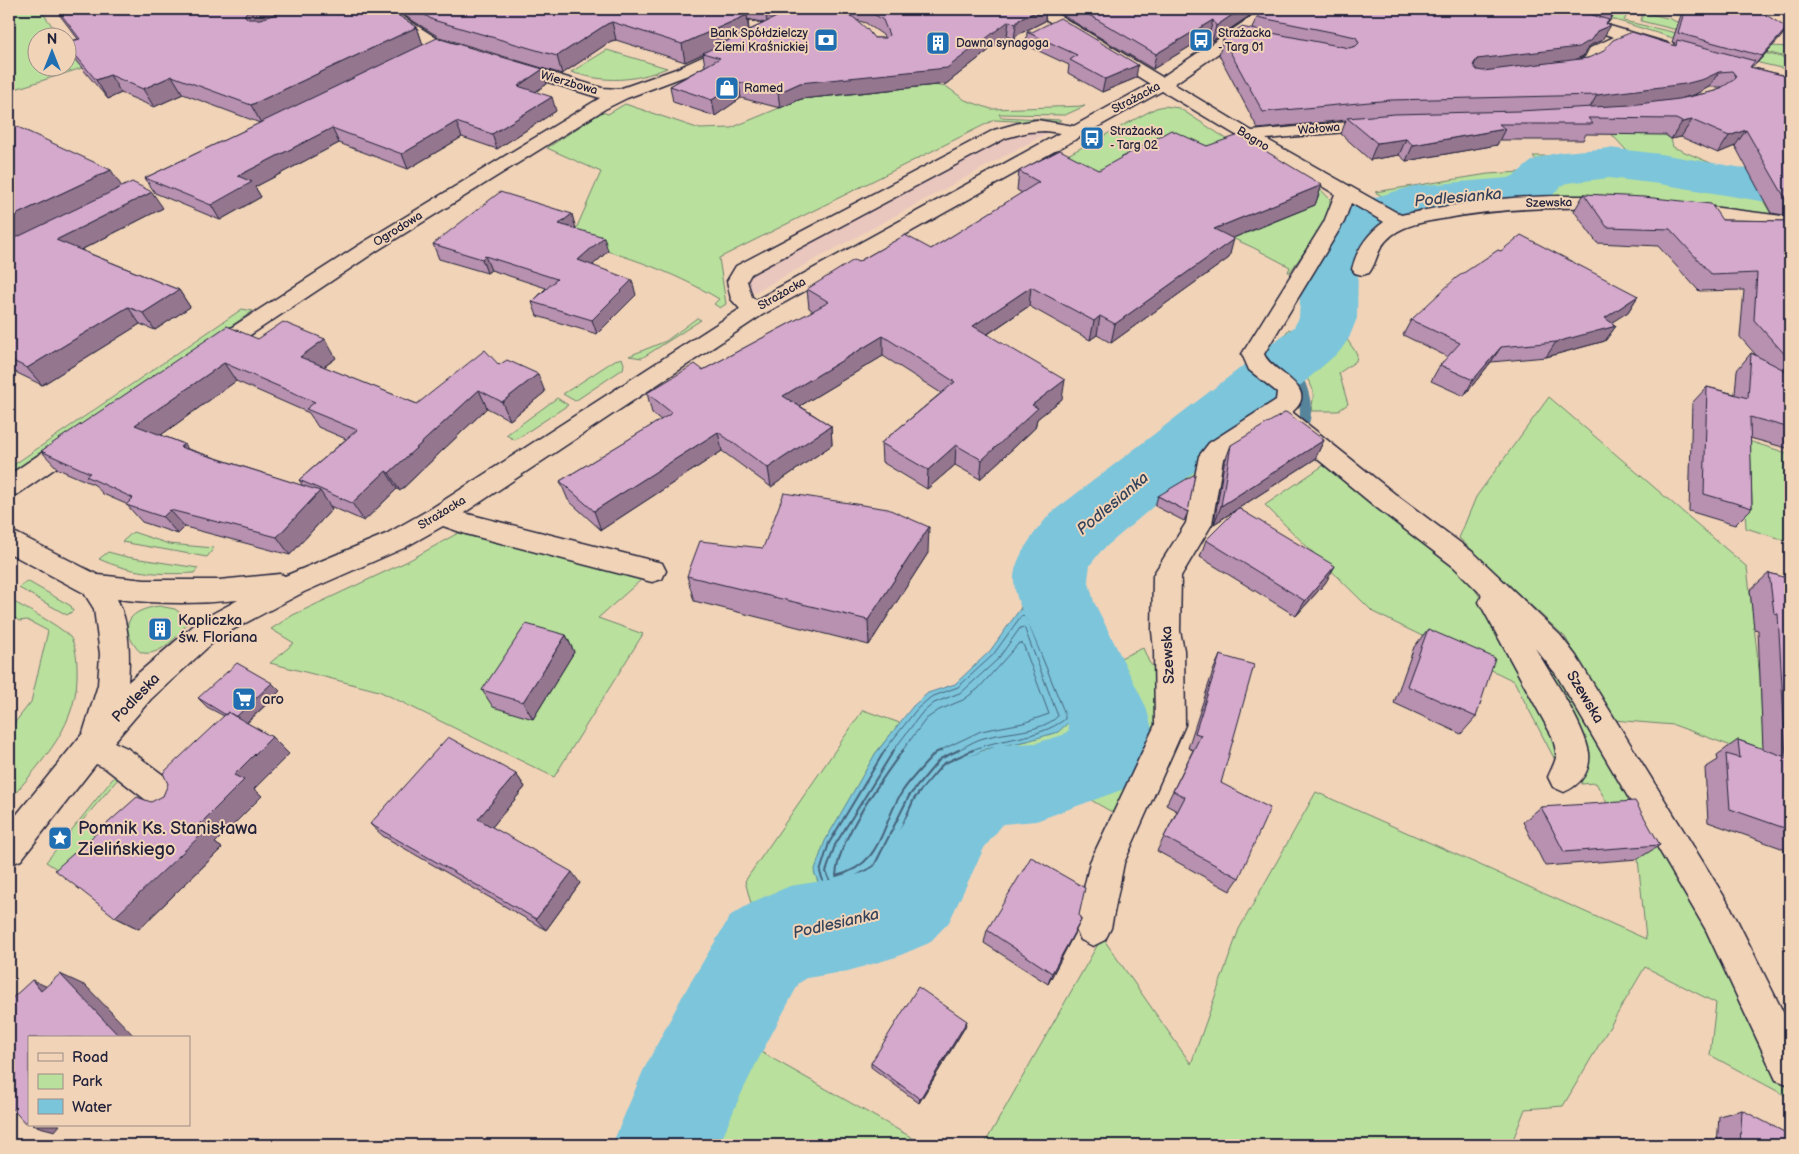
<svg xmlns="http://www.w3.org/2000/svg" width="1799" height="1154" viewBox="0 0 1799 1154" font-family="'Balsamiq Sans',sans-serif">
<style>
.built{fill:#e9c6be}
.green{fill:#b9e09c;stroke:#6e816c}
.water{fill:#7bc5db;stroke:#57849b}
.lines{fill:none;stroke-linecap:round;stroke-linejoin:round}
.shore-far1{stroke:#46637b;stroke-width:1}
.shore{stroke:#46637b;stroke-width:2}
.stream{fill:#57849b;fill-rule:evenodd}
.river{fill:#7bc5db;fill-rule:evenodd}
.minor-casing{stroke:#22223b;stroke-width:3}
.minor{fill:#f1d3b8;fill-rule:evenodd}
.wall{fill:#b791af;stroke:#22223b;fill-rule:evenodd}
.shaded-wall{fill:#95768f;stroke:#22223b}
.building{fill:#d5a9cc;stroke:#22223b}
.labels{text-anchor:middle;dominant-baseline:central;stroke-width:4;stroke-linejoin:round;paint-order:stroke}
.far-poi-label{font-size:12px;fill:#22223b;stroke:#f1d3b8;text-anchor:start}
.far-street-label{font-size:12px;fill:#22223b;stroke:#f1d3b8}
.poi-label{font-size:15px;fill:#22223b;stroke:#f1d3b8;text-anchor:start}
.street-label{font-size:15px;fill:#22223b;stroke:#f1d3b8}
.water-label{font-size:16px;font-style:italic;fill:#34435b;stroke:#f1d3b8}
.near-poi-label{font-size:18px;fill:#22223b;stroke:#f1d3b8;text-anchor:start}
</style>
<rect width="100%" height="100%" fill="#f1d3b8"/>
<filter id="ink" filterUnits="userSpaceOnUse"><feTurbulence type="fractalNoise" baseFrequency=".02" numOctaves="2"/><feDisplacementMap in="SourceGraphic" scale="10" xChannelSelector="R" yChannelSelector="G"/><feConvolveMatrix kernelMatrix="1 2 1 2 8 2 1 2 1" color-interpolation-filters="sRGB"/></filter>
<g filter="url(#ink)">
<path class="built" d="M1058 127 742 299 743 270 1000 134Z"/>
<path class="green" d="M20 9H40L60 37 38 38V68H68V48L82 68 9 91V11Z
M1578 9H1629L1624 21 1790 59V70C1718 55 1649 29 1578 9Z
M1643 12 1671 19 1682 25 1770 46 1790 47V58L1641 21Z
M607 50 667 68C633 82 606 83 571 72Z
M933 85 947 87 965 100 991 109 1085 106 1065 115 999 114 1001 117 1061 120 1055 123 994 120 719 258 726 304 720 308 714 304 719 299C674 272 614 250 562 240L576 229 601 172 547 148 602 112 608 114 625 104 700 129 731 128 801 99Z
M1164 106 1179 108 1233 143 1158 177 1245 234 1314 205 1304 177 1321 190 1330 199V215L1290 272H1288L1290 267 1254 248 1060 159 1156 108Z
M1645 122 1671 139 1673 147 1732 172 1755 170 1790 195 1758 192 1771 214 1790 217V220L1735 212 1512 199 1451 205 1416 213 1407 211 1375 192 1488 174 1522 172 1541 166 1533 156H1597L1600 159 1636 161 1605 127Z
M1351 205 1360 208 1374 218 1363 231 1335 274 1334 289 1342 328 1344 335 1357 354 1356 361 1339 373 1348 404 1338 411H1311C1312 405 1314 397 1313 391 1311 381 1299 367 1290 362L1282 369 1272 359 1271 352 1289 329 1311 339C1325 325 1323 303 1323 285L1311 283C1312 260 1331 243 1343 223 1347 217 1346 210 1351 205Z
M242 309 253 311 13 479H9V468Z
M697 318 701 320 642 358 629 356 666 341Z
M622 358 624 364 623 369 575 401 563 394 615 360Z
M1255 375 1270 386 1276 393 1273 402C1253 412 1208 435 1200 457 1196 466 1195 477 1193 487L1161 470 1085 539 1064 573 1063 592 1083 634 1095 669 1143 648 1149 662 1159 674 1157 727 1117 815 1077 792 988 816 961 835 937 888 915 920 857 941 793 960 764 995 738 1039 925 1145H655L669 1107 707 1025 695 1019 728 958 757 926 745 881 863 710 900 723 875 754 882 874 899 844 918 802 946 768 986 749 1027 741 1070 714 1034 622 1027 610 1020 609 1046 545 1100 489 1136 459Z
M1549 397 1747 567 1760 677 1764 758 1674 725 1613 720 1565 637 1459 538 1476 497Z
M557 398 568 405 515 440 506 435Z
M1742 439 1790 454V542L1746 528Z
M1327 463 1458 564 1488 609 1559 744 1556 762 1514 681 1373 612 1265 505Z
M133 532 169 544 214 548 207 557 122 542Z
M458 533 642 579 598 618 643 634 554 777 379 691 270 663 294 643 271 629 293 615 408 561Z
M108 552 127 557 198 568 194 573C160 575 130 573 99 559Z
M27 581 71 606 73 611 67 615 19 588Z
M9 599C27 610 55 622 70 637 75 643 77 659 77 666 80 725 43 759 9 801V730L31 702 48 631 27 620 19 621 9 613Z
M159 606 175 609 189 620C183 633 160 656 144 653 138 652 136 647 133 643 118 619 137 609 159 606Z
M1514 620 1541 648 1733 975 1790 1094V1098L1710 1055 1716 1003 1645 967 1563 1106 1525 1109 1511 1145H984L1102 937 1191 1064 1239 929 1316 792 1646 939 1638 859 1596 783 1581 784 1587 765Z
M119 771 123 773 82 821 121 847 80 884 46 862Z"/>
<path class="water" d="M1020 609 1027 610 1034 622 1070 714V721L1058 732 1027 741 986 749 946 768 918 802 899 844 882 874 852 891 836 897 821 889 814 872 825 841 875 754 913 706 928 693 955 684 990 651Z"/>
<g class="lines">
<path class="shore-far1" d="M884 751 917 709 931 697 958 687 993 655 1021 616 1025 615 1065 714V719C1038 740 1000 737 970 751
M893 751 921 714 934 703 962 692 998 659 1020 628 1024 627 1058 716C1041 733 1007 731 984 738 975 740 965 747 956 751
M902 751 926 719 939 710 963 700 978 689 1019 643 1023 644 1049 714 1023 723 981 731 939 751"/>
<path class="shore" d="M885 750 829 843 820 872 825 886 837 891 850 887 878 870 895 842 914 799 943 764 973 750
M894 750 835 845 826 872 830 881 837 884 847 881 874 866 909 796 940 759 959 750
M903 750C881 781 838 838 836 876 884 864 880 826 902 792 911 778 924 766 935 753L942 750"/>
<path class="stream" d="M1287 362C1305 367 1316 407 1309 423H1301L1300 420C1300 391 1299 388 1282 365Z"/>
<path class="river" d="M1609 148 1660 154 1790 176V206L1660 184 1609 178 1567 183 1560 187 1550 198 1512 208 1420 216 1389 226 1372 243 1358 265 1357 318 1349 338 1340 351 1279 404 1189 476 1101 551 1090 565 1088 579 1094 602 1146 707 1154 736 1135 779 1121 790 1036 821 1003 824 984 848 949 922 929 943 896 957 848 971 807 978 799 983C771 1036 740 1089 720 1145H612L643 1071 683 995 731 915 757 900 790 886 848 877 870 871 883 858 922 790 943 766 1000 745 1036 743 1063 735 1069 730C1062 695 1045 663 1031 630 1024 614 1014 597 1014 579 1014 557 1037 529 1051 513L1294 327 1299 318 1302 265 1332 222 1351 204 1414 186 1508 178C1519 175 1526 163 1538 158 1559 150 1586 151 1609 148Z"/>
<g class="minor-casing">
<path id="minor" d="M373 9H391L438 39 471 49 473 52 471 55 465 57 426 45Z
M670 9H696L773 27 776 30 773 33 768 35 673 12Z
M1032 9H1049L1162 77 1263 9H1280L1278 12 1174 84 1252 131 1380 119 1386 120 1389 124 1386 128 1380 129 1266 139 1401 215C1458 203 1515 195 1574 196 1590 196 1608 195 1624 199L1627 203 1624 207 1617 209C1558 206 1500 208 1442 219 1424 222 1407 224 1392 235 1375 249 1379 259 1369 273L1362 275 1355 273 1352 269C1357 249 1367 234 1384 222L1351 203 1344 222 1264 354C1271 373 1322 387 1292 412L1395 494 1474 553 1560 635 1576 656 1730 906 1790 1026V1085L1776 1080 1706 930 1556 674 1535 648C1550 673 1585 726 1589 753 1591 772 1580 785 1564 792L1553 787 1548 777C1557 756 1559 759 1552 736L1479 602 1482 595 1454 567 1377 508 1275 424 1223 459 1212 524 1181 576 1180 631 1184 650 1185 725 1124 863 1111 928 1105 940 1093 946 1081 940 1075 928 1090 862 1155 725 1154 650 1152 631 1153 575 1186 523 1199 456 1209 443 1276 400 1277 392 1249 370 1242 354 1324 222 1335 194 1162 91 762 315 464 513 662 563 666 571 662 579 652 582 466 534 443 526 404 548 304 592 219 637 151 699 114 742 127 748 182 789 187 800 182 811 171 815 160 811 105 768 96 764 21 860 9 865V824L83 733 98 685 100 654 94 609 84 593 9 553V531L18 534 98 575 145 580H219L280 574 285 576 386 534 432 508 740 309 731 299 727 281 736 266 994 130 1019 123 1037 120 1074 126 1150 84 1034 12ZM1045 131 1060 133 756 300 752 297 747 281 751 274 1006 138 1028 132ZM117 599C157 604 198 604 238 600L199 621 128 682C130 656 130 623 117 599Z
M1530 9H1553L1667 43 1669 46 1667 49 1661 51 1630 42 1602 54 1596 63 1588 69 1568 74 1556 73 1554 70 1556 67 1577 62 1585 57 1590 48 1614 37 1533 12Z
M737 41 743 43 745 46 743 49 688 75 627 98 605 109 378 250 217 357 209 359 201 357 198 352 201 347 364 242 600 98 503 68 501 65 503 62H515L602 88 619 89 676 69Z
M1680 203 1790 217V229L1673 213 1670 209 1673 205Z
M80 430 89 433 92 439 89 445 18 494 9 496V475L71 433Z"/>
</g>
<use href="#minor" class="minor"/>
</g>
<path class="wall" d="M55 9H388L417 27 423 45 547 84 535 92 556 111 497 149 462 137 408 169 339 143 255 187 261 197 220 220 155 193 145 178 260 123 183 94 154 107 121 93 108 99 76 61 68 47V42L78 39Z
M394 9H1046L1045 21 1017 35 1014 40 1007 36 946 84 801 99 780 108 741 98 715 116 673 102 670 86 705 66 703 54 685 62 616 40 611 41 562 74 439 37ZM748 19 765 23 749 30ZM856 20 866 23 883 35 884 38H874Z
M1052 9H1260L1212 41 1209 35 1153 69Z
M1268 9H1618L1608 23 1607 24 1602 40 1589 46 1583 56 1575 60 1674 45 1675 43 1672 42 1683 9H1748L1787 28 1781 37 1755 65H1753L1751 67 1790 77V216L1771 213 1735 146 1718 153 1681 137 1671 139 1666 135 1586 134 1583 140H1499L1497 145 1406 161 1399 155 1370 160 1341 134 1346 120 1258 129 1219 55 1223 39 1253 29 1257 17ZM1709 87H1722L1716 91 1677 99 1694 95Z
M1027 32 1136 78 1102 92 1068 73 1069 65 1026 45Z
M9 123 122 187 163 208 81 250 179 290 190 307 155 330 140 324 42 385 9 369Z
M1207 146 1322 185 1315 205 1233 238 1229 258 1111 343 1097 335 1090 340 1029 306 988 334 1062 399 1037 419 1035 428 980 479 955 465 927 489 882 462 881 443 941 393 883 356 800 406 831 426 832 445 771 487 722 451 601 530 568 500 560 481 661 420 652 413 647 393 703 370 813 311 809 308 807 289 858 262 931 249 1022 193 1017 190 1019 171 1099 170Z
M1584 194 1722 220 1790 221V449L1750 438 1752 508 1735 525 1689 511 1692 403 1707 387 1735 394 1737 370 1751 353 1756 355 1740 337 1744 290 1699 291 1658 246 1597 243 1574 211Z
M576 229 608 251 593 265 636 295 597 334 537 316 532 302 546 288 491 270 487 273 439 259 433 244Z
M1501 251 1638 296 1628 312 1611 322 1616 326 1605 341 1546 357 1491 362 1464 396 1431 381 1440 365 1448 357 1403 335 1411 320Z
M258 339 336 358 324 367 417 404 499 365 545 392 510 420 487 408 400 491 397 489 364 521 330 506 332 509 290 555 185 527 178 534 142 522 126 504 103 494 95 485 58 469 41 451ZM236 381 309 413 318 427 346 439 299 480 303 486 188 449 184 444 161 435Z
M1324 440 1315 459 1239 508 1326 582 1296 616 1200 557 1206 540 1235 511 1214 524 1224 464 1231 445Z
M1158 496 1188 512 1184 521 1155 506Z
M763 548 928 553 869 645 694 601 687 576Z
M1769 573 1790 579V919H1789L1784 849 1708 822 1705 768 1718 760 1717 755 1738 740 1763 749 1758 630 1754 629 1750 590Z
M1428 629 1476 717 1461 734 1394 703 1414 647Z
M566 635 574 652 533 719 493 707 482 690Z
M1220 655 1221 783 1239 878 1230 891 1157 851 1177 811 1166 805 1193 750 1188 748 1213 671Z
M272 683 280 691 247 723 272 737 289 754 254 789 262 796 215 843 222 848 139 929 115 917 163 796 224 716 207 707 198 698Z
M516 774 525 787 492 827 580 883 546 930 383 836 370 824Z
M1541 807 1660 845 1638 859 1545 866 1523 822Z
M1079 915 1081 920 1075 932 1048 984 984 943 987 930Z
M965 1027 919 1103 871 1067V1063Z
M1742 1110 1790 1145H1717L1719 1116Z"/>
<path class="shaded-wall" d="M252 9H311L253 32 244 15 249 10Z
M765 9H793L767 23Z
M1041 9H1046L1045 21 1017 35 1014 40 1016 24 1019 20Z
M1241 9H1260L1212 41 1216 26Z
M1616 9H1618L1608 23Z
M747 15 749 33 685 62 682 44Z
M1213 20 1209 35 1153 69 1156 54Z
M1009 21 1007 36 946 84 801 99 780 108 778 93 800 83Z
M612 22 616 40 611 41 562 74 557 56 607 24Z
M1611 25 1602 40 1589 46 1583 56 1570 62 1470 74 1477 59 1597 31Z
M417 27 423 45 261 123 251 105Z
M1787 28 1781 37 1755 65 1762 56Z
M1138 65 1136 78 1102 92 1105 79Z
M543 69 547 84 522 101 518 86Z
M1719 72 1709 87 1694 95 1675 100 1588 111 1597 95Z
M110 75 121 93 108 99 96 80Z
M172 76 183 94 154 107 143 89Z
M739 82 741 98 715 116 712 100Z
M552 97 556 111 497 149 492 134Z
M1692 120 1681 137 1671 139 1682 122Z
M456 122 462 137 408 169 402 154Z
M332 128 339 143 255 187 261 197 220 220 211 205 238 176Z
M1505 129 1497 145 1406 161 1413 145Z
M1746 130 1735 146 1718 153 1729 136Z
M1406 139 1399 155 1370 160 1377 143Z
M111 170 124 190 9 245V218Z
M1322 185 1315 205 1208 248 1214 229Z
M152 192 163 208 69 256 56 240Z
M572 214 576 229 563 239 559 224Z
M604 237 608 251 583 274 578 260Z
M1234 239 1229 258 1111 343 1115 324Z
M485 256 491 270 487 273 482 259Z
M632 280 636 295 597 334 592 320Z
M1031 287 1029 306 971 345 973 326Z
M179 290 190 307 155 330 143 313Z
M1638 296 1628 312 1600 330 1616 326 1605 341 1546 357 1556 342 1605 318Z
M128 307 140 324 42 385 27 368Z
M1100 316 1097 335 1090 340 1094 321Z
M883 336V356L785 415 783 396Z
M325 339 336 358 311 376 300 357Z
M1501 347 1491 362 1464 396 1473 380Z
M224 363 236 381 150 443 135 425Z
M538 374 545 392 510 420 502 402Z
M1065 380 1062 399 1037 419 1035 428 980 479 982 460 1032 405Z
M479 390 487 408 400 491 389 473Z
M831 426 832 445 771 487 768 468Z
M718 432 722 451 601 530 594 511Z
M1324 440 1315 459 1214 524 1221 506Z
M184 444 198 462 180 447Z
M956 445 955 465 927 489 928 470Z
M386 471 397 489 364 521 352 503Z
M320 491 332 509 290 555 277 537Z
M170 510 185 527 178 534 163 517Z
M929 527 928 553 869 645 868 620Z
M1335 566 1326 582 1296 616 1305 601Z
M566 635 574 652 533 719 523 702Z
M272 683 280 691 242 727 233 719Z
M272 737 289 754 254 789 262 796 215 843 222 848 139 929 115 917 195 829 234 775Z
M516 774 525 787 488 832 478 819Z
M572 872 580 883 546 930 536 919Z
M1081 920 1075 932 1048 984 1052 973Z
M60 974 86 986 136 1038H117Z
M32 980 59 992 41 991Z
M967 1021 965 1027 919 1103 920 1099Z
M32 1125H60L55 1131Z"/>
<path class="building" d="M57 9H252L249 10 244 15 248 19H260L292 9H388L417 27 251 105 172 76 143 89 110 75 96 80 68 46V42L80 39Z
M415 9H721L747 15 682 44 612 22 607 24 557 56 433 20Z
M793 9H824L853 17 867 29 874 38H886L889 35 883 20 866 9H1041L1019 20 1016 24 1009 21 947 68 800 83 778 93 739 82 712 100 670 86 720 58 703 53Z
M1079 9H1241L1216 26 1213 20 1156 54Z
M1268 9H1573L1609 20 1606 24 1611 25 1597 31 1591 40 1579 47 1477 59 1473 65 1477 70 1483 71 1588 58 1602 52 1613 40 1632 32 1676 46 1677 40 1755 61 1750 67 1790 77V197L1784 196 1746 130 1729 136 1692 120 1682 122 1676 119 1588 118 1593 124H1499L1505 129 1413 145 1406 139 1377 143 1347 118 1395 114 1519 111 1630 105 1679 99 1716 91 1735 79 1736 76 1732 71 1719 72 1704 79 1685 84 1597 95 1391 100 1263 112 1223 39 1241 27 1349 48 1356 46 1359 43 1356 37 1257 17Z
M1685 9H1748L1760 11 1787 28 1762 56 1678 33Z
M1060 18 1138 65 1105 79 1070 60 1077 55 1027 32H1032Z
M437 38 543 69 518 86 552 97 492 134 456 122 402 154 332 128 238 176 252 182 211 205 145 178Z
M9 123 111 170 9 218Z
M1171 130 1207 146 1239 135 1322 185 1214 229 1234 239 1115 324 1100 316 1094 321 1031 287 973 326 1065 380 1032 405 1038 408 982 460 956 445 928 470 881 443 955 382 883 336 783 396 831 426 768 468 718 432 594 511 560 481 672 413 647 393 695 364 703 370 829 302 807 289 854 260 858 262 905 235 931 249 1039 182 1019 171 1060 150 1099 170Z
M132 182 152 192 56 240 179 290 143 313 128 307 27 368 9 359V241Z
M500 192 572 214 559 224 604 237 578 260 632 280 592 320 532 302 557 279 485 256 482 259 433 244Z
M1584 194 1644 197 1711 204 1722 220 1790 221V360L1754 320 1757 273 1712 275 1670 229 1607 227Z
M1521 235 1638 296 1605 318 1616 326 1556 342 1501 347 1473 380 1440 365 1460 343 1411 320 1456 278 1498 250 1501 251Z
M283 322 325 339 300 357 417 404 485 350 499 365 507 360 538 374 502 402 479 390 389 473 386 471 352 503 299 480 357 430 306 409 315 402 224 363 135 425 184 444 180 447 320 491 277 537 170 510 163 517 126 505 133 498 86 476 90 473 41 451 227 326 258 339Z
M1751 353 1790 373V428L1750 417 1752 508 1704 494 1707 387 1748 398Z
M1286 412 1324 440 1221 506 1231 445Z
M1195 474 1188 512 1158 496Z
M784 493 888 509 929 527 868 620 687 576 700 541 763 548Z
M1238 508 1335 566 1305 601 1206 540Z
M1769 573 1790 579V830L1730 809 1726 754 1740 758 1738 740 1786 757 1778 614 1774 613Z
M526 624 566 635 523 702 482 690Z
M1428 629 1495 658 1476 717 1407 686Z
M1220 655 1254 665 1221 783 1270 808 1239 878 1164 837 1185 797 1173 791 1201 735 1195 733Z
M237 663 272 683 236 717 228 712 226 715 198 698Z
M228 712 272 737 234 775 244 780 195 829 202 834 115 917 55 870 137 797 151 802 163 796 168 784 163 773Z
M448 737 516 774 478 819 572 872 536 919 370 824Z
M1635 801 1660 845 1564 852 1541 807Z
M1031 857 1085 888 1079 915 1081 920 1052 973 987 930Z
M60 974 119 1036 117 1038H29V1120L25 1123 9 1105V1001L32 980 41 991Z
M918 987 967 1021 920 1099 871 1063Z
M1742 1110 1790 1135V1145H1740Z"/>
</g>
<defs>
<g id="bank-square" transform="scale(1.25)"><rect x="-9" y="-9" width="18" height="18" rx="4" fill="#1f6fb2" stroke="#f1d3b8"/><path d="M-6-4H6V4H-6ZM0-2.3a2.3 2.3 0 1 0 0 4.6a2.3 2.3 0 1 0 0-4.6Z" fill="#fff"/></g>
<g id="bus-square" transform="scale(1.25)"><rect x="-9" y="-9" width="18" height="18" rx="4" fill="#1f6fb2" stroke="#f1d3b8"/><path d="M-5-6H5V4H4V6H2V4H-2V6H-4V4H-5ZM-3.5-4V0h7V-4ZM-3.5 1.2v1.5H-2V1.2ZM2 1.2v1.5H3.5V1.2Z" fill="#fff"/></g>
<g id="building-square" transform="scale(1.25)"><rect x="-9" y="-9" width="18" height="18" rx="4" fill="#1f6fb2" stroke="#f1d3b8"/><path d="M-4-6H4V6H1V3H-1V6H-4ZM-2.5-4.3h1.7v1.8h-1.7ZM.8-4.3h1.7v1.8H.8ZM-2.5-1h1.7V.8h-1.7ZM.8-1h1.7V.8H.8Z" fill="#fff"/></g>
<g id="shop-square" transform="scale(1.25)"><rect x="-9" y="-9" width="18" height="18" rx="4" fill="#1f6fb2" stroke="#f1d3b8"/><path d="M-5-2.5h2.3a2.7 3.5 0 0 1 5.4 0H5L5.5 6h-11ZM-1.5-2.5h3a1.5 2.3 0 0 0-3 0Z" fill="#fff"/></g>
<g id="supermarket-square" transform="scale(1.25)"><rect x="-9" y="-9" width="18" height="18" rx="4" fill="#1f6fb2" stroke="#f1d3b8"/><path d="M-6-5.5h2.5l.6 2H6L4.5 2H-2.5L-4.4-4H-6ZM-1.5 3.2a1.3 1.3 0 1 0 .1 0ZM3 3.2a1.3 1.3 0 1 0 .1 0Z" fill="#fff"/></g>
<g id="sight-square" transform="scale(1.25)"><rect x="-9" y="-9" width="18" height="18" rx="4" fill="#1f6fb2" stroke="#f1d3b8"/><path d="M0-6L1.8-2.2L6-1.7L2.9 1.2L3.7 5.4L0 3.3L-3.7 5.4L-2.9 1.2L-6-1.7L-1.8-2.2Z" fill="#fff"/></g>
</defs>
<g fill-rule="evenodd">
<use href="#bank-square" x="826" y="40"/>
<use href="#bus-square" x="1201" y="40"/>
<use href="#building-square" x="938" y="43"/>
<use href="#shop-square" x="727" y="88"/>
<use href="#bus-square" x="1092" y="138"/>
<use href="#building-square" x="160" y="629"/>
<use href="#supermarket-square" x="244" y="699"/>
<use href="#sight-square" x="60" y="838"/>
</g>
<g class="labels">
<g class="far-poi-label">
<text x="808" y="33" text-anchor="end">Bank Spółdzielczy<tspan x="808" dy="14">Ziemi Kraśnickiej</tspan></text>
<text x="1218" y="33">Strażacka<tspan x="1218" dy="14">- Targ 01</tspan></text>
<text x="956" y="43">Dawna synagoga</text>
<text x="744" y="88">Ramed</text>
<text x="1110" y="131">Strażacka<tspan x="1110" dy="14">- Targ 02</tspan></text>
</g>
<g class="far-street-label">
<text transform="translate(569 83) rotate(16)">Wierzbowa</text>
<text transform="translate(1136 98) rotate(-28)">Strażacka</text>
<text transform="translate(1319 129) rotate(-5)">Wałowa</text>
<text transform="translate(1253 139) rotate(31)">Bagno</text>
<text transform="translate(1549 203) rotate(-1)">Szewska</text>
<text transform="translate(398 229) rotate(-32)">Ogrodowa</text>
<text transform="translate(782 294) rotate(-30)">Strażacka</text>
<text transform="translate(442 513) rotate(-31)">Strażacka</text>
</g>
<g class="poi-label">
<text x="178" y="620">Kapliczka<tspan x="178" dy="17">św. Floriana</tspan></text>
<text x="262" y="699">aro</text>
</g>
<g class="street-label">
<text transform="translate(1168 655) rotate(-93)">Szewska</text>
<text transform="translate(1585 697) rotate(59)">Szewska</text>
<text transform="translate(136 698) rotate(-46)">Podleska</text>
</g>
<g class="water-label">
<text transform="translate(1458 198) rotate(-5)">Podlesianka</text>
<text transform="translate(1113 504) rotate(-40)">Podlesianka</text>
<text transform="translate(836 924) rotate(-13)">Podlesianka</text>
</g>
<g class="near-poi-label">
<text x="78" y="828">Pomnik Ks. Stanisława<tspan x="78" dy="21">Zielińskiego</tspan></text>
</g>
</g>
<rect width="1799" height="1154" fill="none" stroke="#f1d3b8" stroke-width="30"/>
<rect x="15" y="15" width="1769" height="1124" fill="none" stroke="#22223b" stroke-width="2" filter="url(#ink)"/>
<rect x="28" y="1036" width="162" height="90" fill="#f1d3b8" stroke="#9e8c86"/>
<rect x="38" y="1053" width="25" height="8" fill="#f1d3b8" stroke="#9e8c86"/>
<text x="72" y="1062" font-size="15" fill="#22223b">Road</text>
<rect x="38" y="1074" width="25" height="15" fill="#b9e09c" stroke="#9e8c86"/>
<text x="72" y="1086" font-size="15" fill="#22223b">Park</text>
<rect x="38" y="1099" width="25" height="15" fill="#7bc5db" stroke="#9e8c86"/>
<text x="72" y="1112" font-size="15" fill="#22223b">Water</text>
<g transform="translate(52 52)"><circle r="24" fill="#f1d3b8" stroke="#9e8c86"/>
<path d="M0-4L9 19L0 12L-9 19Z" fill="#1f6fb2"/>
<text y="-8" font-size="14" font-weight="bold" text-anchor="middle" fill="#22223b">N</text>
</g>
</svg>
